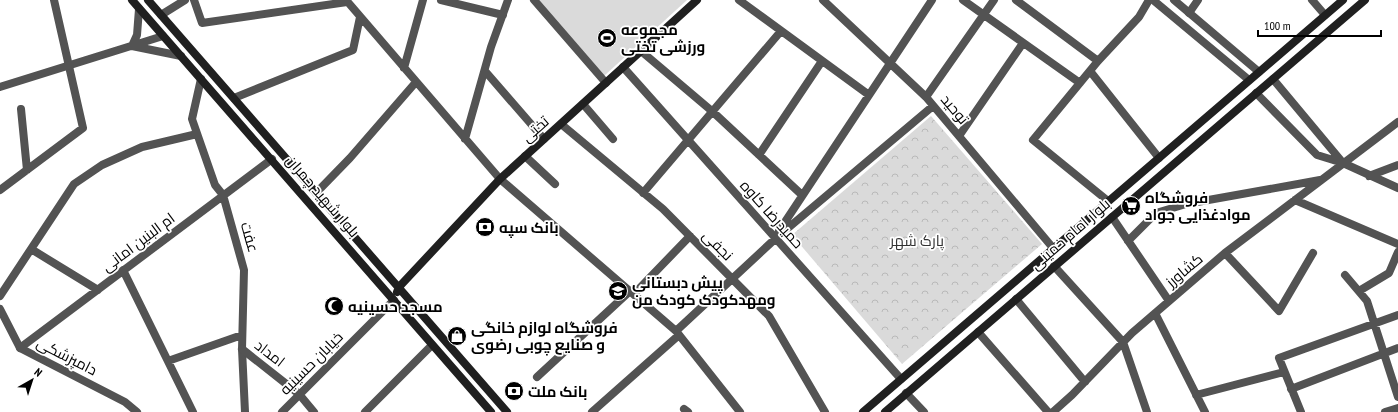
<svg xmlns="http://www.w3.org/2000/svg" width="1398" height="412" viewBox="0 0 1398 412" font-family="'PT Sans Narrow',Cairo,sans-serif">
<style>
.park{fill:url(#park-crowns)}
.garden{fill:#dadada}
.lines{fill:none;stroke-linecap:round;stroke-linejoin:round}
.minor{stroke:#535353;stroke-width:8}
.tertiary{stroke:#535353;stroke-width:8}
.secondary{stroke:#202020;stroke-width:8}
.labels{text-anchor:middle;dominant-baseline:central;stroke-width:3.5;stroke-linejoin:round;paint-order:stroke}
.poi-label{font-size:15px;font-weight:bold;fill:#000;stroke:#fff;text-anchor:start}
.street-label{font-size:15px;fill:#000;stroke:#fff}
.park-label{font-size:15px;fill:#313131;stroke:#fff}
</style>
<defs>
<pattern id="park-crowns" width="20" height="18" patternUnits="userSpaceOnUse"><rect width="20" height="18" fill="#dadada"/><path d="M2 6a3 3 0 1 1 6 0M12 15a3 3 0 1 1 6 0" fill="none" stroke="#b9b9b9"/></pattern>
</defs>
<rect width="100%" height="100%" fill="#fff"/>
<path class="park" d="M931 116 1042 244 902 364 792 235Z"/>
<path class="garden" d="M533 0H687L604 76Z"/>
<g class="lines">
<path class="minor" d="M194 0 202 23 347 2
M346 0 500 179 676 331 740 412
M441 0 503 15
M534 0 606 83
M739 0 869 95
M823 0 926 97 1053 248
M963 0 1080 83
M1016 0 1098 61
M1312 0 1325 15
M1189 13 1198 0
M161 15 185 0
M641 51 713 112 802 195
M623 67 901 379
M404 68 423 0
M485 71 544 139
M1090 71 1159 158
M201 79 192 119 215 185 223 195 244 270 242 349 245 412
M1256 93 1317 155 1343 163 1273 79
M926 97 994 0
M234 98 353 50 360 17
M583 104 613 139
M21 109 27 170
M561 124 663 209 769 316 825 412
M959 136 1023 43
M465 139 491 47 508 0
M759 155 822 61
M525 156 555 184
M1343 163 1398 188
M1369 176 1398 165
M0 190 83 128 54 0
M316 193 350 158 416 82
M643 193 781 31
M1295 200 1398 244
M1108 201 1033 140 1098 61 1139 17 1149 0
M1112 217 1169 301
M779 231 932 0
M1128 241 1156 213 1186 204 1320 180
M31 249 98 290
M1225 253 1279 311 1313 253
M1054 266 1123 342 1147 412
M123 270 193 412
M1345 275 1367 301 1398 397
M1359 291 1389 273 1398 252
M634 294 690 236
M0 296 74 184 102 165 142 147 197 134
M1016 299 1085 382
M1155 313 1205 412
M676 331 775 239 933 106
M978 332 1048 412
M20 348 272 159
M168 361 242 335
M537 377 630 291
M1291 389 1398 348
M1196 395 1284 372
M684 409 688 412
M365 412 432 345
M592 412 679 335
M1053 412 1072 395 1132 333 1225 253 1398 122
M1301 412 1279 358 1398 315
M1385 412 1398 408"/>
<path class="tertiary" d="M1153 0 1249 80
M1174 0 1259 72
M139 9 137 35 132 46 181 56
M0 87 163 36
M0 309 20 348 125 402 137 412
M242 349 299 394 314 412
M906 393 924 412
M282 412 394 300"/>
<path class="secondary" d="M132 0 491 412
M148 0 507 412
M397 292 399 287 500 179 697 0
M863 412 1343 0
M885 412 1365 0"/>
</g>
<defs>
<g id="stadium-disc" transform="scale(1)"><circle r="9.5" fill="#000" stroke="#fff"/><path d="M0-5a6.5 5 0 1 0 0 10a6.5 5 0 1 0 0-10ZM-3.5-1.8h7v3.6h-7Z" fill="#fff"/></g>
<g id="supermarket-disc" transform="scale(1)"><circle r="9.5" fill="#000" stroke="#fff"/><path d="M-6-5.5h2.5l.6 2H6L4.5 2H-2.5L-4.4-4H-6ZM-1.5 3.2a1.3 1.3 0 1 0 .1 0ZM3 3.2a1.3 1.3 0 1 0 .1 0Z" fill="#fff"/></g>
<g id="bank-disc" transform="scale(1)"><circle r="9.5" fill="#000" stroke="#fff"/><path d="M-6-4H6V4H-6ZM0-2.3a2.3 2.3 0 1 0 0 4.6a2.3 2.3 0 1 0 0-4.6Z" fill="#fff"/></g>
<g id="school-disc" transform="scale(1)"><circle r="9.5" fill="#000" stroke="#fff"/><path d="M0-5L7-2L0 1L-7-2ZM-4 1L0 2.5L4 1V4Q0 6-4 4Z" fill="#fff"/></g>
<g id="mosque-disc" transform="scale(1)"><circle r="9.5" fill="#000" stroke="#fff"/><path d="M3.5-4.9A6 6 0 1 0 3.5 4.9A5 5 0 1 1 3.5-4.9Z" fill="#fff"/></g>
<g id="shop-disc" transform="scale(1)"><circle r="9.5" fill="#000" stroke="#fff"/><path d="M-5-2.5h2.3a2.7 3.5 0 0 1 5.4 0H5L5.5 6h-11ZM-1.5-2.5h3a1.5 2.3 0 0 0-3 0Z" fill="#fff"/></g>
</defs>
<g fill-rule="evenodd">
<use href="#stadium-disc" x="607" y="38"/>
<use href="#supermarket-disc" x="1131" y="206"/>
<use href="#bank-disc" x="485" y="227"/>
<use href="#school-disc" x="618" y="291"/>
<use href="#mosque-disc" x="334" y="306"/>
<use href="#shop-disc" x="457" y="336"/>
<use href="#bank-disc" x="514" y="391"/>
</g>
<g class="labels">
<g class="poi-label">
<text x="621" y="29">مجموعه<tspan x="621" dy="17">ورزشی تختی</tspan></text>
<text x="1145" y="197">فروشگاه<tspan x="1145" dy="17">موادغذایی جواد</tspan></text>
<text x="499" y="227">بانک سپه</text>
<text x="632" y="282">پیش دبستانی<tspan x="632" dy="17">ومهدکودک کودک من</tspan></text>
<text x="348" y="306">مسجد حسینیه</text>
<text x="471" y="327">فروشگاه لوازم خانگی<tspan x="471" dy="17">و صنایع چوبی رضوی</tspan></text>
<text x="528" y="391">بانک ملت</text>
</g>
<g class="street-label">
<text transform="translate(955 109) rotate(50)">توحید</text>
<text transform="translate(535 129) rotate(-42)">تختی</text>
<text transform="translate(323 196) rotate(49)">بلوار شهید چمران</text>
<text transform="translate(772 214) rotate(48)">حمیدرضا کاوه</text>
<text transform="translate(1070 234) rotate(-41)">بلوار امام خمینی</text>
<text transform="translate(250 237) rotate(74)">عفت</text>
<text transform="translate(138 242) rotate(-37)">ام البنین امانی</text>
<text transform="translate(718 245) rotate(45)">نجفی</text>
<text transform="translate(1184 270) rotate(-40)">کشاورز</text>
<text transform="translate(270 353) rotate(38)">امداد</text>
<text transform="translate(67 356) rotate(27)">دامپزشکی</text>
<text transform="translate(311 363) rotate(-45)">خیابان حسینیه</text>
</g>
<g class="park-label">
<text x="917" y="240">پارک شهر</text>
</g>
</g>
<g transform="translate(32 380) rotate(39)" stroke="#ffffff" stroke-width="3" paint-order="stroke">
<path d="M0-3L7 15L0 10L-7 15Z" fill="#000000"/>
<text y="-6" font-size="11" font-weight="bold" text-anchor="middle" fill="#000000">N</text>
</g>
<path d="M1258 30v6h123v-6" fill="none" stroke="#000000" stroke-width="2"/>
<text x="1264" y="30" font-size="12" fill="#000000" stroke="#ffffff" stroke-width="3" paint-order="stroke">100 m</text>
</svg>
